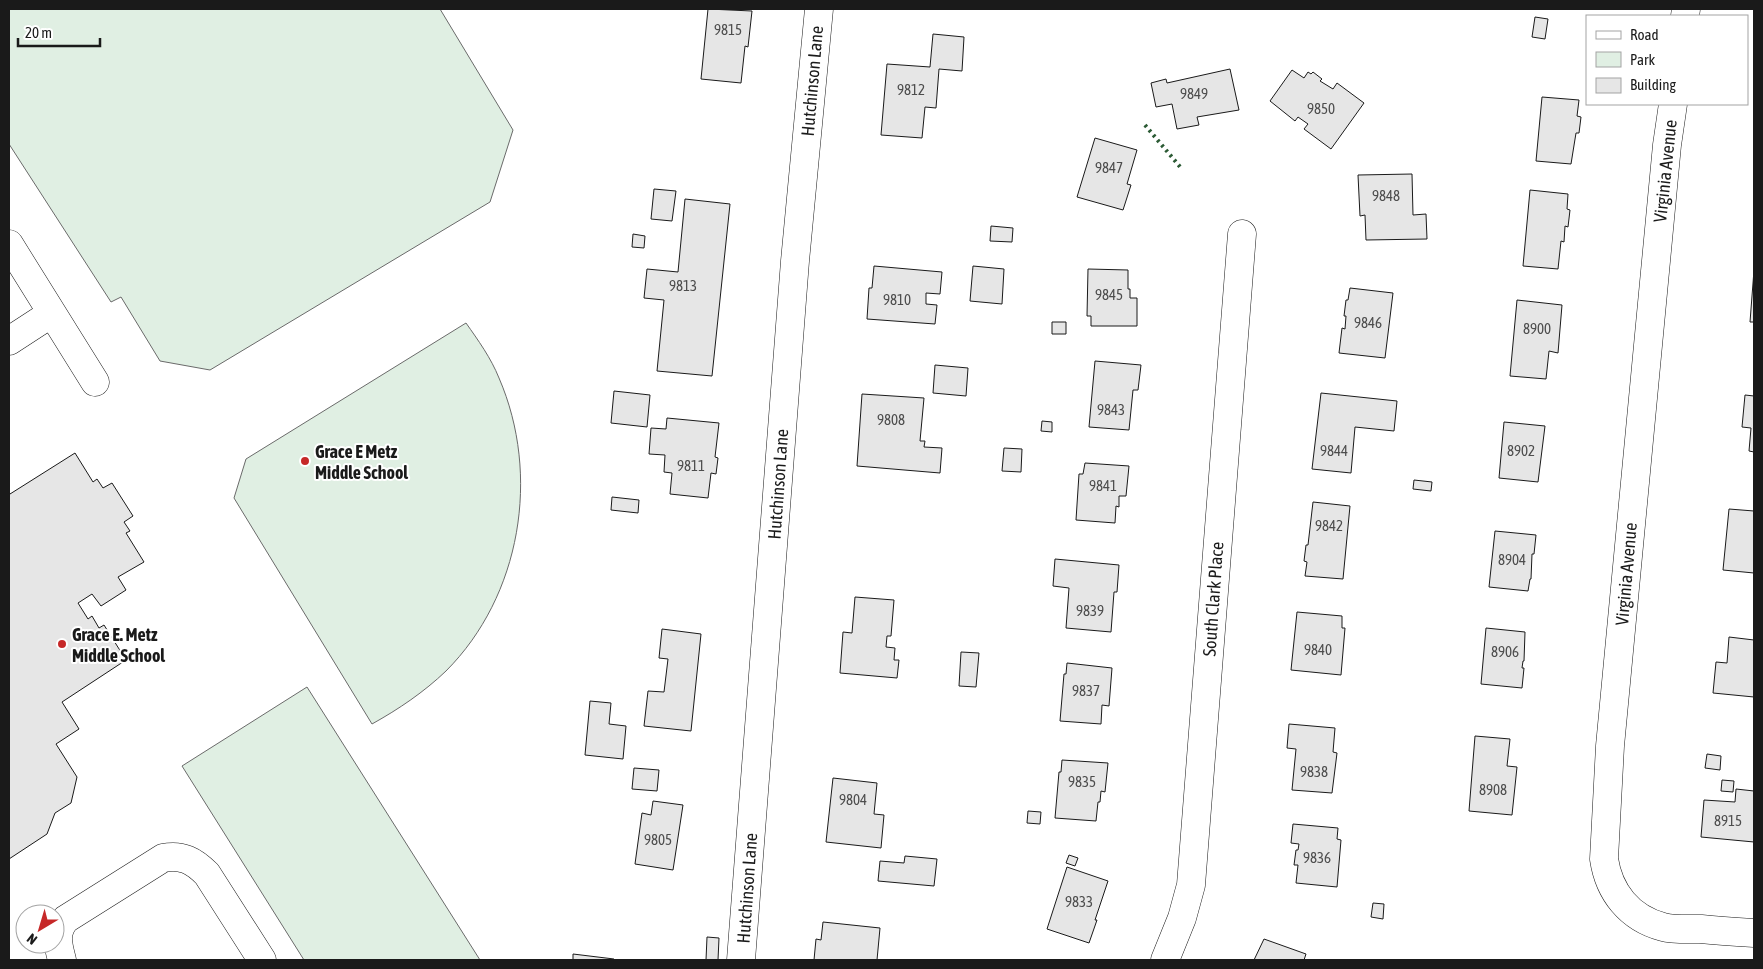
<svg xmlns="http://www.w3.org/2000/svg" width="1763" height="969" viewBox="0 0 1763 969" font-family="'Asap Condensed',sans-serif">
<style>
.green{fill:#e0efe3;stroke:#6a6a6a}
.building{fill:#e6e6e6;stroke:#1a1a1a}
.lines{fill:none;stroke-linecap:round;stroke-linejoin:round}
.minor-casing{stroke:#1a1a1a;stroke-width:29}
.minor{stroke:#fff;stroke-width:28}
.hedge{stroke:#2b5a34;stroke-width:4;stroke-dasharray:2.5 4;stroke-linecap:butt}
.poi-dot{fill:#c62828;stroke:#fff;stroke-width:2}
.labels{text-anchor:middle;dominant-baseline:central;stroke-width:4;stroke-linejoin:round;paint-order:stroke}
.number-label{font-size:15px;fill:#4d4d4d}
.street-label{font-size:18px;fill:#1a1a1a;stroke:#fff}
.poi-label{font-size:18px;font-weight:bold;fill:#1a1a1a;stroke:#fff;text-anchor:start}
</style>
<rect width="100%" height="100%" fill="#fff"/>
<path class="green" d="M9 9H440L513 130 490 202 210 370 160 361 121 297 111 302 9 144Z
M466 323C478 340 491 358 499 378 541 475 521 596 446 671 424 692 399 709 372 724L234 498 246 459Z
M307 687 480 960H304L182 766Z"/>
<path class="building" d="M708 9 752 11 748 47 745 46 741 83 701 79Z
M1535 17 1548 19 1545 39 1532 37Z
M933 34 964 37 962 71 939 69 936 108 925 107 922 138 881 135 887 64 930 67Z
M1230 69 1239 110 1197 117 1199 125 1177 129 1172 104 1156 107 1151 83 1166 79 1167 83Z
M1292 70 1304 78 1308 72 1311 74 1313 72 1322 79 1320 81 1333 89 1337 83 1364 103 1331 149 1304 129 1308 124 1298 117 1295 121 1270 101Z
M1542 97 1579 100 1577 116 1581 117 1579 133H1576L1571 164 1536 161Z
M1095 138 1137 150 1127 184 1131 185 1123 210 1077 197Z
M1412 174 1413 215 1426 214 1427 239 1366 240 1365 215 1360 216 1358 175Z
M654 189 676 191 672 221 651 219Z
M1530 190 1568 194 1567 209 1570 210 1568 227 1565 226 1564 242 1561 241 1558 269 1523 266Z
M685 199 730 204 712 376 657 371 664 300 644 298 647 269 678 272Z
M991 226 1013 228 1012 242 990 241Z
M633 234 645 236 644 248 632 247Z
M874 266 942 272 940 294 926 293V304L937 305 935 324 867 319 869 288H872Z
M973 266 1004 269 1002 304 970 301Z
M1088 269 1128 270V289H1130V298H1137V326H1091V316H1087Z
M1754 270V322H1750Z
M1350 288 1393 293 1385 358 1339 353 1342 328 1345 329 1346 316H1344L1346 300H1348Z
M1517 300 1562 305 1558 353 1549 351 1546 379 1510 376Z
M1052 322H1066V334H1052Z
M1095 361 1141 365 1138 390H1133L1129 430 1089 427Z
M935 365 968 368 966 396 933 393Z
M614 391 650 395 647 427 611 423Z
M1321 393 1397 401 1394 431 1355 427 1351 473 1312 469Z
M862 394 924 398 920 441H925L924 447 942 448 940 473 857 466Z
M1745 395 1754 396V452L1749 451 1751 428 1742 427Z
M667 418 719 423 715 457 718 458 716 474 711 473 708 498 670 494 672 473 664 472 665 455 649 454 651 428 666 429Z
M1042 421 1052 422V432L1041 431Z
M1504 422 1545 426 1538 482 1499 478Z
M1004 448 1022 449 1021 472 1002 471Z
M75 453 93 482 97 479 103 488 112 483 133 516 124 522 130 531 126 533 144 562 118 577 126 590 101 606 92 594 78 603 88 619 92 616 99 628 104 625 126 660 62 702 79 729 56 744 77 777 71 803 55 813 47 834 9 859V492L10 494Z
M1085 463 1129 466 1126 496H1119V507L1116 506 1115 523 1076 520 1079 474H1083Z
M1414 480 1432 482 1431 491 1413 489Z
M612 497 639 500 638 513 611 510Z
M1313 502 1350 506 1343 579 1305 576 1307 562 1304 561 1306 545H1308Z
M1729 509 1754 511V573L1723 570Z
M1495 531 1536 535 1534 554H1532L1531 579H1530L1528 591 1489 587Z
M1055 559 1119 565 1117 592H1114L1111 632 1066 628 1069 588 1053 586Z
M855 597 894 600 891 636H887L886 647 895 648 894 660H899L897 678 840 673 843 632 852 633Z
M1297 612 1342 616V628H1345L1341 675 1291 670Z
M1486 628 1525 632 1524 661H1523L1522 668H1524L1522 688 1481 684Z
M662 629 701 634 691 731 644 726 648 691 664 692 668 659 659 658Z
M1729 637 1754 640V697L1713 693 1716 662 1727 663Z
M961 652 979 653 976 687 959 686Z
M1067 663 1112 668 1109 706 1102 705 1101 724 1060 721 1064 674H1066Z
M590 701 611 703 609 724 626 726 623 759 585 755Z
M1289 724 1335 728 1333 752 1337 753 1332 793 1292 790 1296 749 1287 748Z
M1475 736 1510 739 1507 766 1517 767 1512 815 1469 811Z
M1707 754 1721 756 1720 770 1705 768Z
M1062 760 1108 763 1105 792 1101 791 1100 802H1098L1096 821 1055 818 1059 772H1061Z
M634 768 659 770 657 791 632 789Z
M833 778 877 783 874 814 884 815 881 848 826 842Z
M1722 780 1734 781 1733 792 1721 791Z
M1736 789 1754 791V842L1701 837 1704 800 1735 802Z
M653 801 683 805 673 870 635 864 642 813 651 815Z
M1028 811 1041 812 1040 824 1027 823Z
M1293 824 1338 828 1337 839 1341 840 1337 887 1296 883 1298 865H1294L1296 850H1298L1299 844 1291 843Z
M1069 855 1078 858 1075 866 1066 863Z
M905 856 937 859 934 886 878 881 880 861 904 863Z
M1067 867 1108 881 1095 920H1097L1089 943 1047 929Z
M1373 903 1384 904 1383 919 1371 917Z
M823 922 880 928 877 960H814L816 939 821 940Z
M707 937 719 938 718 960H706Z
M1264 939 1306 954 1304 960H1254Z
M573 954 614 959V960H573Z"/>
<g class="lines">
<g class="minor-casing">
<path id="minor" d="M1685 16 1686 9
M1673 104 1667 145 1610 746 1604 859C1609 892 1629 918 1663 927 1674 930 1689 929 1701 929 1719 931 1736 932 1754 933
M9 244 95 382
M9 341 52 313
M62 960C58 945 54 932 66 919L163 858C182 854 194 861 207 874L262 960
M741 960 795 261 819 9
M1165 960 1182 918 1191 885 1242 234"/>
</g>
<use href="#minor" class="minor"/>
<path class="hedge" d="M1145 125 1181 168"/>
</g>
<g class="poi-dot">
<circle cx="305" cy="461" r="5"/>
<circle cx="62" cy="644" r="5"/>
</g>
<g class="labels">
<g class="number-label">
<text x="728" y="29">9815</text>
<text x="911" y="89">9812</text>
<text x="1194" y="93">9849</text>
<text x="1321" y="108">9850</text>
<text x="1109" y="167">9847</text>
<text x="1386" y="195">9848</text>
<text x="683" y="285">9813</text>
<text x="1109" y="294">9845</text>
<text x="897" y="299">9810</text>
<text x="1368" y="322">9846</text>
<text x="1537" y="328">8900</text>
<text x="1111" y="409">9843</text>
<text x="891" y="419">9808</text>
<text x="1334" y="450">9844</text>
<text x="1521" y="450">8902</text>
<text x="691" y="465">9811</text>
<text x="1103" y="485">9841</text>
<text x="1329" y="525">9842</text>
<text x="1512" y="559">8904</text>
<text x="1090" y="610">9839</text>
<text x="1318" y="649">9840</text>
<text x="1505" y="651">8906</text>
<text x="1086" y="690">9837</text>
<text x="1314" y="771">9838</text>
<text x="1082" y="781">9835</text>
<text x="1493" y="789">8908</text>
<text x="853" y="799">9804</text>
<text x="1728" y="820">8915</text>
<text x="658" y="839">9805</text>
<text x="1317" y="857">9836</text>
<text x="1079" y="901">9833</text>
</g>
<g class="street-label">
<text transform="translate(812 81) rotate(-85)">Hutchinson Lane</text>
<text transform="translate(1665 171) rotate(-84)">Virginia Avenue</text>
<text transform="translate(778 484) rotate(-86)">Hutchinson Lane</text>
<text transform="translate(1626 574) rotate(-85)">Virginia Avenue</text>
<text transform="translate(1213 599) rotate(-86)">South Clark Place</text>
<text transform="translate(747 888) rotate(-86)">Hutchinson Lane</text>
</g>
<g class="poi-label">
<text x="315" y="451">Grace E Metz<tspan x="315" dy="21">Middle School</tspan></text>
<text x="72" y="634">Grace E. Metz<tspan x="72" dy="21">Middle School</tspan></text>
</g>
</g>
<rect width="1763" height="969" fill="none" stroke="#1a1a1a" stroke-width="20"/>
<rect x="1586" y="15" width="162" height="90" fill="#ffffff" stroke="#a3a3a3"/>
<rect x="1596" y="31" width="25" height="8" fill="#ffffff" stroke="#a3a3a3"/>
<text x="1630" y="40" font-size="15" fill="#1a1a1a">Road</text>
<rect x="1596" y="52" width="25" height="15" fill="#e0efe3" stroke="#a3a3a3"/>
<text x="1630" y="65" font-size="15" fill="#1a1a1a">Park</text>
<rect x="1596" y="78" width="25" height="15" fill="#e6e6e6" stroke="#a3a3a3"/>
<text x="1630" y="90" font-size="15" fill="#1a1a1a">Building</text>
<g transform="translate(40 929) rotate(218)"><circle r="24" fill="#ffffff" stroke="#a3a3a3"/>
<path d="M0-4L9 19L0 12L-9 19Z" fill="#c62828"/>
<text y="-8" font-size="14" font-weight="bold" text-anchor="middle" fill="#1a1a1a">N</text>
</g>
<path d="M18 38v8h82v-8" fill="none" stroke="#1a1a1a" stroke-width="2.5"/>
<text x="25" y="38" font-size="15" fill="#1a1a1a" stroke="#ffffff" stroke-width="4" paint-order="stroke">20 m</text>
</svg>
